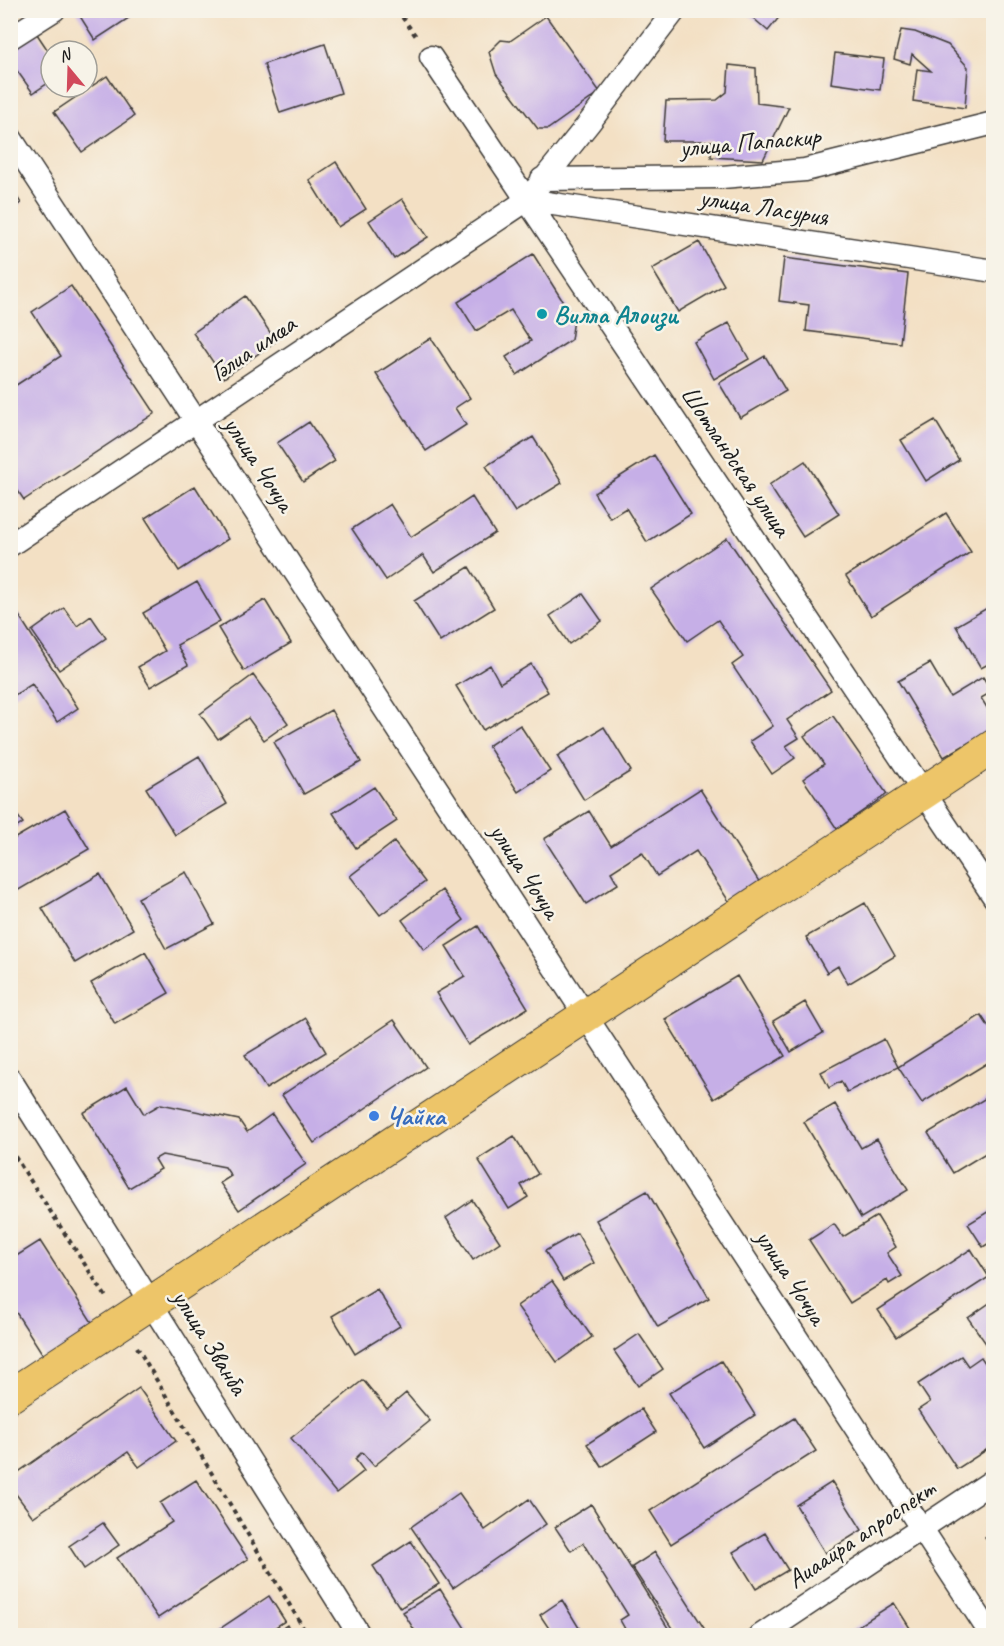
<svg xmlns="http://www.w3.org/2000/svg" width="1004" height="1646" viewBox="0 0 1004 1646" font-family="Caveat,sans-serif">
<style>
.building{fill:#c6afe7}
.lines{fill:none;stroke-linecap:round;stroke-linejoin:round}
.street-casing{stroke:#3c3935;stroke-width:25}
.highway-casing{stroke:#3c3935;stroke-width:35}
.path{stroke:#3c3935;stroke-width:4;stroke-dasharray:4.5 4.5;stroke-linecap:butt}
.street{stroke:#fff;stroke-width:22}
.highway{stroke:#edc569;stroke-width:33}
.culture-dot{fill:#0f9aa8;stroke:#f7f3e8;stroke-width:2}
.shop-dot{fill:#3f7fe0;stroke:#f7f3e8;stroke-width:2}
.labels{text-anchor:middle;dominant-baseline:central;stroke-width:5;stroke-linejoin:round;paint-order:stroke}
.street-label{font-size:26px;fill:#1c1c1c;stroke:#f7f3e8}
.culture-label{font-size:26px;font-weight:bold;fill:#0d838f;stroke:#f7f3e8;text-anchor:start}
.shop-label{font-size:26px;font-weight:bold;fill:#366cbe;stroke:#f7f3e8;text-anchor:start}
</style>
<rect width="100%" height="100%" fill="#f7f3e8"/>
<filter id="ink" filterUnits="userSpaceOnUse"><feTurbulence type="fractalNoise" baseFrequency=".0167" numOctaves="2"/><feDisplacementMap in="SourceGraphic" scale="12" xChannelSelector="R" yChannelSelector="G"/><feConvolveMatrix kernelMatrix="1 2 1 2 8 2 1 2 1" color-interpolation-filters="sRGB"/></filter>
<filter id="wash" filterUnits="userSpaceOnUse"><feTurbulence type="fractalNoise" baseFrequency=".008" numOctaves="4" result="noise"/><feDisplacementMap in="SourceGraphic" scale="24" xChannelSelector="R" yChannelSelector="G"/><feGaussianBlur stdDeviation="1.35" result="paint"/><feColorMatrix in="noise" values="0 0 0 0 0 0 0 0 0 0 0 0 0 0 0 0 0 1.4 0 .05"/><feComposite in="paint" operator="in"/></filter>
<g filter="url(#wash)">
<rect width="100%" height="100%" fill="#f3e0c4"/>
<g id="blocks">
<path class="building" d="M76 10H137L138 12 95 40Z
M744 10H785L768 31Z
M546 16 600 92 548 129H538L496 74 489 52 501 40 510 41Z
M901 30 915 32 948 45 968 67 965 108 913 101 917 69 931 71 912 54 910 64 894 59Z
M35 31 51 55V81L33 93 10 61V48Z
M325 44 341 93 280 113 264 64Z
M835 53 884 59 880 90 831 83Z
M729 65 756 68 757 103 789 107 763 160 711 157 712 141H663L666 101 717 100 727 92Z
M107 76 134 116 82 152 54 112Z
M336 162 366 209 338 227 309 180Z
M10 187 21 203 10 210Z
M402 199 428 237 394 259 369 221Z
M699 242 724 285 678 312 652 269Z
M533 254 574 319 571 340 517 375 506 357 531 341 511 310 476 331 458 302Z
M784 258 908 274 900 343 806 331 809 305 779 301Z
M71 286 155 413 24 500 10 479V389L61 356 32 312Z
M245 296 276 341 224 378 193 333Z
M729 323 749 359 714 379 694 342Z
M431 338 470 398 455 408 466 425 426 451 376 374Z
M765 356 786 391 740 418 719 383Z
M935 420 959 460 926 481 901 440Z
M309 422 335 461 303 482 277 443Z
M533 437 562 483 515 512 486 466Z
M654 455 691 514 647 542 626 508 610 518 594 493Z
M805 461 839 514 803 537 769 485Z
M195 486 228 539 179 571 145 518Z
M472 497 495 533 434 572 423 555 386 580 352 529 390 504 411 537Z
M946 513 971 552 871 616 846 576Z
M727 538 831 690 787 720 799 738 786 746 795 758 772 774 750 741 773 726 732 665 743 657 718 620 687 641 651 589Z
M469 567 494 608 440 642 414 601Z
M197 582 220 621 177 645 188 665 150 687 138 667 165 651 143 613Z
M583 594 602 621 569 644 550 616Z
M265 600 291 643 244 671 218 628Z
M994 604V661L981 668 956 626Z
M64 608 77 626 91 616 106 638 59 670 32 631Z
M18 614 78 708 57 722 32 684 10 698V619Z
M930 663 950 697 983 677 992 692 981 698 994 719V728L944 757 898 681Z
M531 664 548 692 483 730 456 686 490 665 500 683Z
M253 675 288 723 264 740 248 718 218 739 200 714Z
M331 710 361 762 304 794 274 742Z
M833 716 887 794 837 829 803 779 824 764 804 736Z
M520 725 550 771 518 792 488 746Z
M604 727 631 771 584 800 557 756Z
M199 756 227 804 175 835 146 788Z
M374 787 397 821 356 848 333 813Z
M700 789 760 883 730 903 696 851 657 876 642 852 611 872 618 884 586 904 544 839 589 811 611 846Z
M10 806 23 823 10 832Z
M65 809 89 849 10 895V841Z
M394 842 425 882 380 915 350 876Z
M186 872 214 924 166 949 138 898Z
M100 874 133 929 75 963 42 908Z
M442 890 464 920 424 950 402 920Z
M865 903 895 956 848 984 838 966 827 973 806 937Z
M478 926 528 1008 468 1045 436 993 465 976 446 946Z
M145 952 169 993 115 1024 91 983Z
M737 976 785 1056 714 1099 665 1019Z
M805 1002 823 1033 791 1052 773 1021Z
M981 1015 994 1035V1059L922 1103 898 1067Z
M306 1018 326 1052 266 1089 245 1055Z
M394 1020 426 1067 314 1143 282 1095Z
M884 1039 898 1067 847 1092 841 1081 829 1088 821 1072Z
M127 1086 144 1114 161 1104 239 1120 247 1132 272 1114 306 1164 239 1210 220 1183 231 1176 225 1167 162 1155 155 1159 161 1169 129 1188 83 1113Z
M994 1093V1148L953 1173 928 1133Z
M835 1104 861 1148 877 1139 908 1190 861 1218 804 1122Z
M514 1136 538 1174 521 1185 528 1197 509 1209 478 1159Z
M647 1191 709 1298 658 1327 596 1220Z
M472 1200 500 1242 473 1260 446 1218Z
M994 1208V1240L983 1247 968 1224Z
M877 1216 896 1247 887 1253 902 1276 889 1284 887 1280 850 1303 809 1240 834 1224 843 1237Z
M577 1233 594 1263 563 1281 545 1251Z
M40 1241 97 1330 47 1361 10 1303V1260Z
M971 1249 989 1277 896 1337 878 1310Z
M552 1281 592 1337 557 1362 517 1306Z
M377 1289 400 1326 355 1354 332 1316Z
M994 1300V1355L968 1318Z
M639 1334 663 1369 638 1386 614 1351Z
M961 1356 968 1366 981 1357 994 1376V1445L957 1469 918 1410 930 1402 918 1384Z
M721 1361 755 1415 704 1448 669 1393Z
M363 1380 387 1409 406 1393 430 1421 374 1466 362 1452 355 1459 364 1471 336 1493 291 1438Z
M139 1388 176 1441 139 1467 128 1452 33 1517 10 1486V1478Z
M641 1409 656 1432 602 1467 587 1444Z
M794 1418 816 1451 671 1544 650 1511Z
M196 1480 248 1559 158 1618 117 1558 172 1522 160 1503Z
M832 1482 862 1530 825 1553 796 1505Z
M459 1493 485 1530 529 1499 546 1524 453 1588 411 1527Z
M591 1504 673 1636H629L620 1620 628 1615 583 1543 571 1551 555 1527Z
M103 1523 119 1545 84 1569 69 1546Z
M994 1531V1550L985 1537Z
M765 1533 788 1570 756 1589 733 1552Z
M411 1541 439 1584 400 1608 373 1566Z
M655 1552 709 1636H677L632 1567Z
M440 1589 470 1636H418L403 1612Z
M269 1596 285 1621 262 1636H209Z
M562 1600 584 1636H554L540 1615Z
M894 1603 915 1636H853L850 1631Z
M287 1625 293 1636H270Z"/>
</g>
</g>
<g filter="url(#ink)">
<use href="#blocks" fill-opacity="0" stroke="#3c3935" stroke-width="1.5"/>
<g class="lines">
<g class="street-casing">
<path id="street" d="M10 38 54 10
M431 57 994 897
M10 137 992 1636
M542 179 722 177 805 170 994 123
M527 200 994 271
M10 545 527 200 589 123 675 10
M10 1079 360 1636
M760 1636 994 1480"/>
</g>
<g class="highway-casing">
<path id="highway" d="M10 1396 994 746"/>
</g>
<path class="path" d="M397 10 418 39
M10 1149 106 1297
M137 1347 308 1636"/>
<use href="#street" class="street"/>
<use href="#highway" class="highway"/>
</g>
</g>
<circle class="culture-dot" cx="542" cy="314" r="6"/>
<circle class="shop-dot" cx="374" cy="1116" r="6"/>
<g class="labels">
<g class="street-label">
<text transform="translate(750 142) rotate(-5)">улица Папаскир</text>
<text transform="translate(764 207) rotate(9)">улица Ласурия</text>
<text transform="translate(253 348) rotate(-34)">Гәлиа имҩа</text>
<text transform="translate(736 461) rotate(56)">Шотландская улица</text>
<text transform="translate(259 464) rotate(57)">улица Чочуа</text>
<text transform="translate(525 871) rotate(57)">улица Чочуа</text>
<text transform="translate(791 1277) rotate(57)">улица Чочуа</text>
<text transform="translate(210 1342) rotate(58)">улица Званба</text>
<text transform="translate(861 1534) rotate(-34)">Аиааира апроспект</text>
</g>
<g class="culture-label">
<text x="554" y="314">Вилла Алоизи</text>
</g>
<g class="shop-label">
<text x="386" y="1116">Чайка</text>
</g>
</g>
<rect width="1004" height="1646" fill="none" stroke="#f7f3e8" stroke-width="36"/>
<g transform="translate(69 69) rotate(341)"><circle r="28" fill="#f7f3e8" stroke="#9f9d96" stroke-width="1.5"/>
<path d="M0-4.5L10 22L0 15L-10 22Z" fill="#d1495b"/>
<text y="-9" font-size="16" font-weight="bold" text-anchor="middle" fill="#1c1c1c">N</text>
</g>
</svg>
